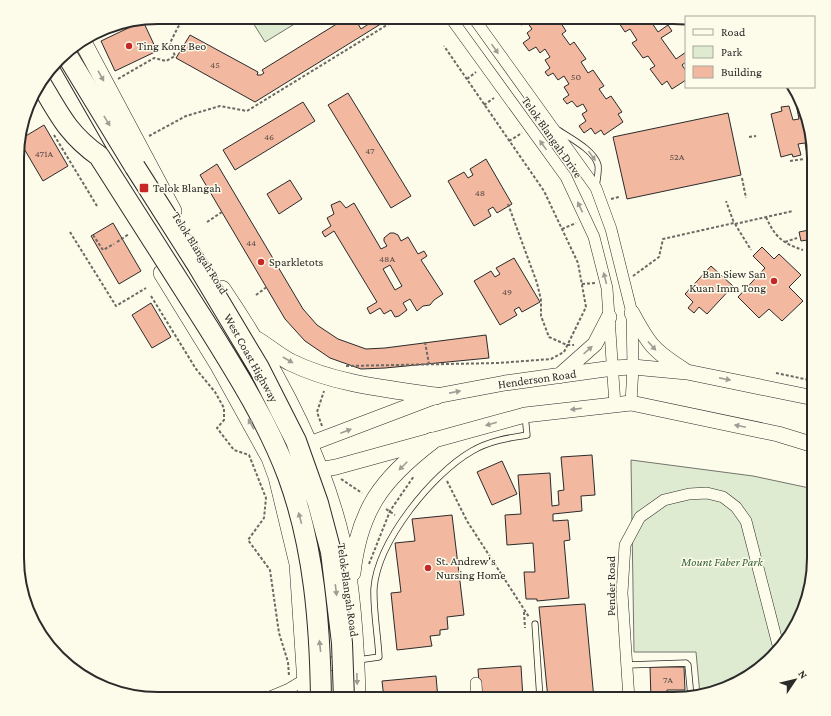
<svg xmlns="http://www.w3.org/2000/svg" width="831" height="716" viewBox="0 0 831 716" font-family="'Crimson Pro',serif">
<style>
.green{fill:#deebd1;stroke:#74746e}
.building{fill:#f2b8a0;stroke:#2b2b2b;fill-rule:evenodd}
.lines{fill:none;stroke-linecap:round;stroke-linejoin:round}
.lane-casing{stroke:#2b2b2b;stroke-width:7}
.street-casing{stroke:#2b2b2b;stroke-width:12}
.secondary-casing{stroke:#2b2b2b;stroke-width:16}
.primary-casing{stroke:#2b2b2b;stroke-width:18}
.highway-casing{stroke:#2b2b2b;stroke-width:22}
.path{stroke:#6a6964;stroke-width:2;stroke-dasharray:3 2;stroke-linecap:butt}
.lane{stroke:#fdfbea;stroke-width:5.5}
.street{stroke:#fdfbea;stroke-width:11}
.secondary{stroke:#fdfbea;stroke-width:15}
.primary{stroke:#fdfbea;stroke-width:17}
.highway{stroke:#fdfbea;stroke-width:20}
.highway-bridge-casing{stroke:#2b2b2b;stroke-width:22;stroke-linecap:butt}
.highway-bridge{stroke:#fdfbea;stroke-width:20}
.oneway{fill:#9e9d94}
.poi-dot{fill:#c62828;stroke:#fdfbea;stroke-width:1.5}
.labels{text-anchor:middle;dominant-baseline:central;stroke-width:3;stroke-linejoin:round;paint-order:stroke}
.number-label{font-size:10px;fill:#5d4e48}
.poi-label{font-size:12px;fill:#2b2b2b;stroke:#fdfbea;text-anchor:start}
.street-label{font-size:12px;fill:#2b2b2b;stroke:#fdfbea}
.park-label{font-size:12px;font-style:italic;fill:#34623c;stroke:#fdfbea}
.rim{fill:none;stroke:#2b2b2b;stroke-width:2}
</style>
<rect width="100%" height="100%" fill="#fdfbea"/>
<path class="green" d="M251 17H306L265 42 250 18Z
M631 460 753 476 814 489V558L803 612 773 658 727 688 700 695 696 652H634Z"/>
<path class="building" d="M348 17H354L361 29 373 21 370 17H392L255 102 176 58 190 35 258 72 257 75H261L264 73 262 70Z
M509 17H557L566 31 562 34 570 45 574 42 586 59 581 62 588 73 593 70 604 86 599 89 606 99 611 96 622 112 618 114 623 122 604 135 601 130 595 134 591 128 584 133 579 126 586 121 582 114 587 111 583 104 577 107 572 101 567 104 563 99 569 95 564 87 569 84 564 76 558 80 553 73 548 76 545 72 550 68 545 60 550 57 545 49 540 53 536 47 529 51 523 43 530 38 527 33 532 29 527 22 521 25 517 19 512 22Z
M615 17H648L658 32 668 25 672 31 661 38 676 59 686 52V62L682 65 686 71V80L672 89 667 81 662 85 650 69 655 66 648 56 643 58 632 43 637 40 630 29 625 32Z
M143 21 157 51 115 71 101 41Z
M348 93 411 196 391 208 328 105Z
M303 102 315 121 235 170 223 150Z
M803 103 814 152 807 154 805 143 798 144 801 155 793 157 792 154 781 157 771 114 782 111 781 107 789 106 793 120 799 119 796 104Z
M728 113 741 175 627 199 613 137Z
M44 125 68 166 43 181 19 140Z
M486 159 512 204 497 213 493 207 488 210 491 216 474 226 448 181 464 172 468 178 473 175 470 169Z
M217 164 303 309 317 325 338 339 366 349 385 348 486 335 489 358 385 368 361 369 330 358 305 341 285 319 200 175Z
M290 180 302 199 279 214 267 194Z
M340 201 346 208 354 203 381 249 387 246 384 241V238L390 233H394L398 235 401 241 408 237 418 254 424 251 427 256 421 260 443 294 434 300 430 305 423 306 417 311 410 299 403 303 407 310 399 316 395 317 391 310 384 314 380 308 370 314 367 308 377 302 334 231 325 237 322 232 331 226 327 218 334 214 331 205ZM390 265 402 286 395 290 383 269Z
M814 201V222L809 202Z
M113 223 141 271 119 284 91 236Z
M814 229V239L801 241 799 232Z
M762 247 774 259 779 254 801 275 789 287 803 301 782 321 769 309 759 318 738 297 765 268 753 256Z
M514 258 540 302 522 312 519 307 514 310 517 315 500 325 474 281 491 271 495 277 500 274 496 268Z
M711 266 733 286 707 314 699 307 694 313 688 308 693 302 685 294Z
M151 303 171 337 152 348 132 315Z
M592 455 595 495 581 496 582 511 553 514V521L568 520 570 540 564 541 569 598 537 601V599H526L524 572H535L533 543 507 545 505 515 521 514 518 475 550 473 552 506 559 505 558 491 564 490 561 457Z
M502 461 517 494 492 505 477 472Z
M452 515 464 615 447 617 448 629 440 630V635L430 636 432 646 397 650 391 593 401 592 395 543 415 541 412 519Z
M585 604 594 699H548L539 607Z
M521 666 523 699H480L478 669Z
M650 667H684L685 690H667V699H651Z
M436 676 438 699H384L382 681Z"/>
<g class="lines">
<g class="lane-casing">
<path id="lane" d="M558 130C570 138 594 150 598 165 599 171 597 180 596 187
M535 624 540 699
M358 660 379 657C378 636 373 609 374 588 378 541 432 474 472 451 489 441 508 438 527 435L525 415
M627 665 686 663 688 665 691 697"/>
</g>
<g class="street-casing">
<path id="street" d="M450 17 566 177 594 237 607 288 615 405
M473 17 596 188 611 229 632 313 633 367 631 403
M476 683 477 699
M265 699 289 689 346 655
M629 699 622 593 625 545 640 517 664 500 689 494 707 493 723 497 736 507 746 521 779 649"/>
</g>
<g class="secondary-casing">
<path id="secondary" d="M632 313C649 345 654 351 684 370
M559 376 595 344 609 317
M299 448 436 396 505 383 613 368 633 367 687 372 814 398
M308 472 336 467 525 415 631 403 778 434 814 445"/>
</g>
<g class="primary-casing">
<path id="primary" d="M83 42 173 211
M162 273 218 364 270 458 277 477 298 564 307 699
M222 289C272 363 322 454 342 542 353 594 356 646 357 699
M257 340C268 347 279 356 290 362 335 384 387 389 436 396
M352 573C359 510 382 479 432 441"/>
</g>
<g class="highway-casing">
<path id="highway" d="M65 52 135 167
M50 71 97 153"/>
</g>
<path class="path" d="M118 79 154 58 166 61 175 56 170 43 178 27 187 17
M467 79 476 72
M484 105 494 98
M54 135 97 206
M149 136 186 116 220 106 247 111 400 17
M749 137 756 136
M509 141 522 133
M790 161 804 159
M742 178 746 198
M611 199 619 197
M508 204 537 283 541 300V316L549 337 567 345H574
M766 217C775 237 782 243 803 250
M207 222 222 212
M735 224 793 211
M735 224 751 250
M562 229 576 223
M70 232 116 306 146 288
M93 235 103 250 114 244
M117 242 129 234
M785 242 797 238
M633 276 659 257 663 239 734 223 726 201
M582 284 595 283
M256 295 268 286
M151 296 196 369 215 392 224 408V420L217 428 234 450 249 455 266 498 264 518 248 540 270 570 279 633 288 662 289 676
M425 342 429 364
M346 366 498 363 551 359 564 352 586 307 578 263 544 191 444 46
M776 373 814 381
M322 426 317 412 324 391
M341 479 362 493
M447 481 467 521 529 617
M386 509 395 515
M369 564 390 511 414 476
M524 612 525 628"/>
<use href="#lane" class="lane"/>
<use href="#street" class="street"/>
<use href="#secondary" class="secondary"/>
<use href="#primary" class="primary"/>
<use href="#highway" class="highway"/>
<g class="highway-bridge-casing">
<path id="highway-bridge" d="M40 82C59 114 68 134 99 156 135 213 172 270 208 327 238 375 268 423 288 476 314 547 320 624 321 699
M135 167 198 266 259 368 296 441 318 503 331 552 342 643 344 699"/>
</g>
<use href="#highway-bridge" class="highway-bridge"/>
</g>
<defs><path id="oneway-solid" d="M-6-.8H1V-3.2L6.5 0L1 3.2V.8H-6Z"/></defs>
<g class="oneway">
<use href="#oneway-solid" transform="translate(495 49) rotate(55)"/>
<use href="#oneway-solid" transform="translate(101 76) rotate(61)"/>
<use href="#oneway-solid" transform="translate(107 121) rotate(59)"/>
<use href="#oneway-solid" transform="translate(543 145) rotate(-126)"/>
<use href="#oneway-solid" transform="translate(592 156) rotate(54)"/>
<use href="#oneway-solid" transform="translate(580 207) rotate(-115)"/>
<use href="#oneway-solid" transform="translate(605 278) rotate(-104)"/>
<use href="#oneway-solid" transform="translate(652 346) rotate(48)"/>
<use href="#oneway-solid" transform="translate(588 350) rotate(-42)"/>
<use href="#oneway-solid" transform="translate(288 360) rotate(30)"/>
<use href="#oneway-solid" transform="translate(725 379) rotate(11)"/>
<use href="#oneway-solid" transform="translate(455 392) rotate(-11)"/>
<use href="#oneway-solid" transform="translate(576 409) rotate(173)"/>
<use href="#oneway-solid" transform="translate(251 424) rotate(-119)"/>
<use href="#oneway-solid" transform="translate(491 424) rotate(164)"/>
<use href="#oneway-solid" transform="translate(740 426) rotate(-168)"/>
<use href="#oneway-solid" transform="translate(346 431) rotate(-21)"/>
<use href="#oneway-solid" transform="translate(403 466) rotate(135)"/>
<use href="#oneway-solid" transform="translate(300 518) rotate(-105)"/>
<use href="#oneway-solid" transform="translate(336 590) rotate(83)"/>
<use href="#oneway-solid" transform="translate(320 646) rotate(-96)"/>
<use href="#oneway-solid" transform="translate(357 679) rotate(88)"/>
</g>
<g class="poi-dot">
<circle cx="129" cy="46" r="4"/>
<rect x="139" y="183" width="10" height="10" rx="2"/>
<circle cx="261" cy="262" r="4"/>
<circle cx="774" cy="281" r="4"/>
<circle cx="428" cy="568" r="4"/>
</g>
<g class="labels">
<g class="number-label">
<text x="215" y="64">45</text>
<text x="576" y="76">50</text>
<text x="269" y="136">46</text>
<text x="370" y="150">47</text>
<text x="44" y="153">471A</text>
<text x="677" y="156">52A</text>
<text x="480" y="192">48</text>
<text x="251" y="242">44</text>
<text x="387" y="258">48A</text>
<text x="507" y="291">49</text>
<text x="668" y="679">7A</text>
</g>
<g class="poi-label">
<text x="137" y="46">Ting Kong Beo</text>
<text x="153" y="188">Telok Blangah</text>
<text x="269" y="262">Sparkletots</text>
<text x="766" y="274" text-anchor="end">Ban Siew San<tspan x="766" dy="14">Kuan Imm Tong</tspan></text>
<text x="436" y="561">St. Andrew's<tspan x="436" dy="14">Nursing Home</tspan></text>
</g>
<g class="street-label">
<text transform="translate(552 137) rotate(55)">Telok Blangah Drive</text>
<text transform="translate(200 253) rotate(58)">Telok Blangah Road</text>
<text transform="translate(251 358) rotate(61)">West Coast Highway</text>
<text transform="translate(537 379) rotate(-8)">Henderson Road</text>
<text transform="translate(611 586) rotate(-90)">Pender Road</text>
<text transform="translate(348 590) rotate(82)">Telok Blangah Road</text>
</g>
<g class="park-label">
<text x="722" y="562">Mount Faber Park</text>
</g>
</g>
<path d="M0 0H831V716H0ZM158 24H673A134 134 0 0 1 807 158V558A134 134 0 0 1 673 692H158A134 134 0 0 1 24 558V158A134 134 0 0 1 158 24Z" fill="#fdfbea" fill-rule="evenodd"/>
<path class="rim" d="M158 24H673A134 134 0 0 1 807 158V558A134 134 0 0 1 673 692H158A134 134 0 0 1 24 558V158A134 134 0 0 1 158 24Z"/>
<rect x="685" y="16" width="130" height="72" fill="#fdfbea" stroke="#a9a89e"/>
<rect x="693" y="29" width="20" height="6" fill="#fdfbea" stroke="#a9a89e"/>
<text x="721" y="36" font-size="12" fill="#2b2b2b">Road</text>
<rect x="693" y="46" width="20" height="12" fill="#deebd1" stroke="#a9a89e"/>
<text x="721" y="56" font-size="12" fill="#2b2b2b">Park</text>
<rect x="693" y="66" width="20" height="12" fill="#f2b8a0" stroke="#a9a89e"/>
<text x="721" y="76" font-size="12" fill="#2b2b2b">Building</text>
<g transform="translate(795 680) rotate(55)" stroke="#fdfbea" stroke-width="3" paint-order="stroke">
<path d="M0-3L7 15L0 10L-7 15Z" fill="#2b2b2b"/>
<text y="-6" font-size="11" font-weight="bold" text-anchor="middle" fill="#2b2b2b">N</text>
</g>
</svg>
